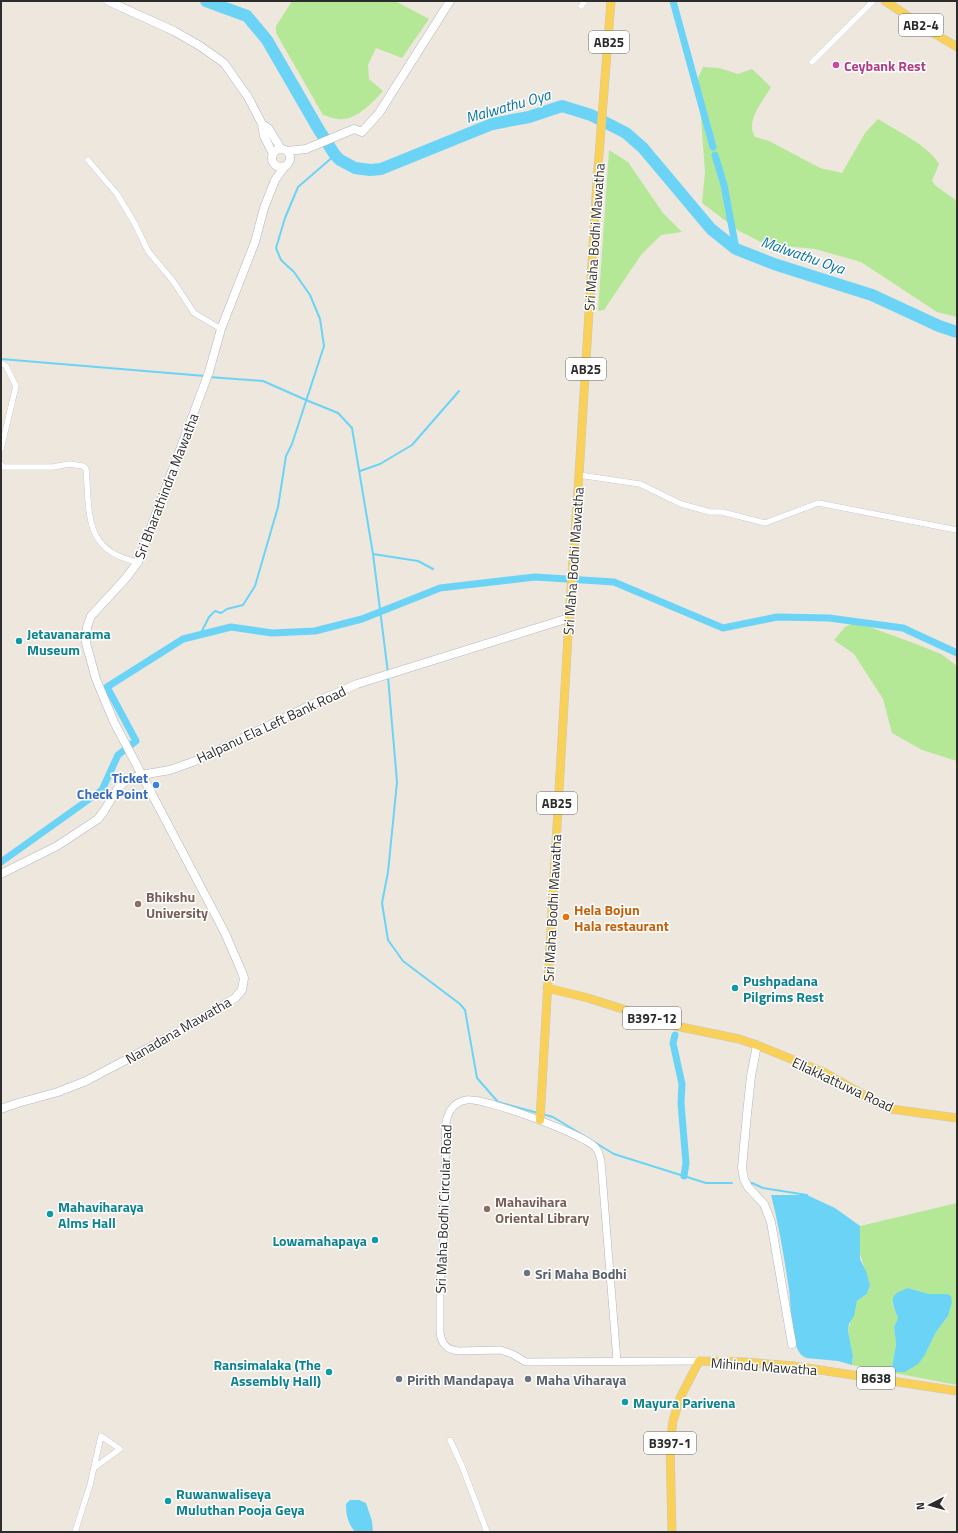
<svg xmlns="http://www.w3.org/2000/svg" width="958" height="1533" viewBox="0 0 958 1533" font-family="'Titillium Web',sans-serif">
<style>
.green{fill:#b4e897;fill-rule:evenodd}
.water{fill:#6bd4f6}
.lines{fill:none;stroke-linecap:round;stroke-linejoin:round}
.stream{stroke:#6bd4f6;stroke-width:2}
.canal{stroke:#6bd4f6;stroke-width:7}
.river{stroke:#6bd4f6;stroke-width:12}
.minor-casing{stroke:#b2b5c0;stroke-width:6}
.tertiary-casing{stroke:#b2b5c0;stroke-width:8}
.secondary-casing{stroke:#b2b5c0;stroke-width:9}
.primary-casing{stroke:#c8c8c8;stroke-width:9}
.minor{stroke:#fff;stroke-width:5.5}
.tertiary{stroke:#fff;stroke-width:7}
.secondary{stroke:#fff;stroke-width:8}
.primary{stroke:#f9d058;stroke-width:8}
.hotel-dot{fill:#d1479c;stroke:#fff;stroke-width:1.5}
.culture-dot{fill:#0f9aa8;stroke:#fff;stroke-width:1.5}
.shop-dot{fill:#3f7fe0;stroke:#fff;stroke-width:1.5}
.education-dot{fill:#8d6e63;stroke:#fff;stroke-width:1.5}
.food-dot{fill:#e8710a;stroke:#fff;stroke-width:1.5}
.worship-dot{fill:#6b7280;stroke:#fff;stroke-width:1.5}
.labels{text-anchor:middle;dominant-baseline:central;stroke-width:3;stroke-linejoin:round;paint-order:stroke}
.shield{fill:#fff;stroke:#6b6b6b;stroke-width:1}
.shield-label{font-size:13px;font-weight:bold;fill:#2c2c2c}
.hotel-label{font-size:14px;font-weight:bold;fill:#b23c85;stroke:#fff;text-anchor:start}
.street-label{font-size:14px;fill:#2c2c2c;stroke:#fff}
.culture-label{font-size:14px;font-weight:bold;fill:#0d838f;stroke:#fff;text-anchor:start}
.shop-label{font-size:14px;font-weight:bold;fill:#366cbe;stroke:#fff;text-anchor:end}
.education-label{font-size:14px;font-weight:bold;fill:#785e54;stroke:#fff;text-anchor:start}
.food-label{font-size:14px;font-weight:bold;fill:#c56008;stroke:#fff;text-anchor:start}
.worship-label{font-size:14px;font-weight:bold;fill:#5b616d;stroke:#fff;text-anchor:start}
.water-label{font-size:15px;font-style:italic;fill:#0672a6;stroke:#fff}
</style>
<rect width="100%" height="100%" fill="#eee7de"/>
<path class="green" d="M292 1H395L429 19 402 58 376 48 368 65 369 79 383 91C373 102 355 122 338 119 333 119 328 116 323 115L276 33V26Z
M703 67 719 68 738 74 752 69 771 87C763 102 745 120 755 137L769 141 820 168 842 173 865 133 878 119C897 131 929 146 939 164L932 181 936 186 957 201V317L937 312 861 262 815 249 765 244 739 231 702 203 705 172 698 78Z
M609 150 628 162 663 213 682 232 661 235 641 255 604 310 598 311Z
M856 622 916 644 941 654 957 666V761L922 750 892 733 883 699 854 654 834 640 845 627Z
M957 1203V1385L852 1365 853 1356 848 1331 857 1301 867 1294 870 1285 860 1254V1226ZM908 1288 929 1294H947L948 1316 936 1332 925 1355 892 1367 896 1344 894 1327 898 1318 892 1303Z"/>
<path class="water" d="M771 1195H807L835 1208 860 1226V1259L866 1271 870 1285 867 1294 857 1301 854 1316 849 1324 848 1331 853 1356 852 1365 838 1361 806 1358C803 1356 801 1355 799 1352 791 1338 791 1305 789 1289 784 1257 779 1226 771 1195Z
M908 1288 929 1294H947L951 1296 952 1302 948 1316 936 1332 925 1355 918 1364 905 1372H893L892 1367 896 1344 894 1327 898 1318C891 1300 888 1295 908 1288Z
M350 1500H359L366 1503 372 1521 373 1532H355C348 1523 346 1516 346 1504Z"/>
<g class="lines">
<path class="stream" d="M1 359 205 376
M209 377 263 381 306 400 338 413 352 428 373 554 388 673
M360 471 380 464 412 445 459 391
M373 554 418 561 433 569
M200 635 209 617 215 611 221 613 227 609 243 605 255 586 278 507 286 456 292 444 324 346 320 319 310 295 294 272 281 260 276 248 285 218 298 187 335 155
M388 677 397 782 388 872 382 903 388 940 403 961 460 1004 465 1010 477 1078 498 1102 538 1113
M542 1114 553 1117 614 1154 706 1183H732
M748 1183H752L763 1188 807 1195"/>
<path class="canal" d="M673 1 713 147
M715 155 724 185 736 249
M1 862 102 790 118 755 136 741 107 687 183 639 231 627 272 633 315 631 362 619 440 588 535 577 614 582 723 628 777 617 829 618 903 628 957 653
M675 1035 673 1043 682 1084 681 1103 686 1163 684 1176"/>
<path class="river" d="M206 1 247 16 267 40 319 130 335 155 340 160 355 168 370 170 381 169 492 124 529 117 562 106 591 115 626 133 643 148 711 229 736 249 774 264 872 295 939 326 957 332"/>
<g class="minor-casing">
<path id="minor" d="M581 6 585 1
M812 62 873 1
M88 160 117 194 135 224 148 251 173 281 194 313 221 329
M1 363 6 366 16 386 1 449
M1 464 3 467H53L69 464 83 466 86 469C90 514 83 551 138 562
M579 475 640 484 681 504 710 512H722L765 523 818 503 957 530
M450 1440 462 1466 487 1532
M75 1532 90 1485 101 1436 120 1449 95 1467"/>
</g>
<g class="tertiary-casing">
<path id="tertiary" d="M617 1361 601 1161C600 1156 599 1151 595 1147 583 1134 483 1097 466 1100 450 1103 446 1116 445 1130L446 1214 440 1282V1332C441 1344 447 1350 459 1351L501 1350 512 1354 526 1362 699 1361"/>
</g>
<g class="secondary-casing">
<path id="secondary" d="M108 1 174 31 200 46 224 63 248 97 262 124 264 136 273 154
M262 124 269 129 281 149
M272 158a9 9 0 1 1 18 0a9 9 0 1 1-18 0Z
M287 151 306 149 354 129 362 132 379 113 450 1
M1 874 57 846 98 819 104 811 118 788 127 780 141 775 170 770 198 760 323 699 357 684 569 618
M757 1045 751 1076 747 1114 742 1168 744 1179 748 1187 764 1204 771 1222 792 1344
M1 1109 18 1103 58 1092 86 1081 175 1034 235 998 242 990 244 978 241 970 225 933 114 722 96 679 86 643 87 627 91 616 126 578 138 562 209 372 221 329 255 242 264 208 275 180 285 166"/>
</g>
<g class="primary-casing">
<path id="primary" d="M885 1 930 31 957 47
M547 988 588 998 676 1026 739 1039 757 1045 825 1073 876 1102 891 1109 957 1118
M540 1120 569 618 579 475 597 181 611 1
M672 1532 670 1444 673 1421 680 1398 699 1361 744 1362 794 1366 957 1391"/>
</g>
<use href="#minor" class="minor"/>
<use href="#tertiary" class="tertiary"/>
<use href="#secondary" class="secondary"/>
<use href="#primary" class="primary"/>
</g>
<circle class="hotel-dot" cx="836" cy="65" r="4"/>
<g class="culture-dot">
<circle cx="19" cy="641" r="4"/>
<circle cx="735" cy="988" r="4"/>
<circle cx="50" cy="1214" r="4"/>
<circle cx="375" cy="1240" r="4"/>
<circle cx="329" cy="1372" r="4"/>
<circle cx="625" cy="1402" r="4"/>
<circle cx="168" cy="1501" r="4"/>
</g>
<circle class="shop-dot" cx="156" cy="785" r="4"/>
<g class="education-dot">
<circle cx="138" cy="904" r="4"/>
<circle cx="487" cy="1209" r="4"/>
</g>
<circle class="food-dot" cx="566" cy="917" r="4"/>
<g class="worship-dot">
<circle cx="527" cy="1273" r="4"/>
<circle cx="399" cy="1379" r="4"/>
<circle cx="528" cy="1379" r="4"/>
</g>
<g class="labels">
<g class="shield">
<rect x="899" y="14" width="44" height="22" rx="3"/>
<rect x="589" y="31" width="40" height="22" rx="3"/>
<rect x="566" y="358" width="40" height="22" rx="3"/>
<rect x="537" y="792" width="40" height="22" rx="3"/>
<rect x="623" y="1007" width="58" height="22" rx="3"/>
<rect x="857" y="1367" width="38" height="22" rx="3"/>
<rect x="644" y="1432" width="52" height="22" rx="3"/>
</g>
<g class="shield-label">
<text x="921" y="25">AB2-4</text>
<text x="609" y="42">AB25</text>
<text x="586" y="369">AB25</text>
<text x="557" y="803">AB25</text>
<text x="652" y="1018">B397-12</text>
<text x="876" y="1378">B638</text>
<text x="670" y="1443">B397-1</text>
</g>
<g class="hotel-label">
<text x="844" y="65">Ceybank Rest</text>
</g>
<g class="street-label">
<text transform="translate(594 237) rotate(-86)">Sri Maha Bodhi Mawatha</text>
<text transform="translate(166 486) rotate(-69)">Sri Bharathindra Mawatha</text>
<text transform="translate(573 561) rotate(-86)">Sri Maha Bodhi Mawatha</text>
<text transform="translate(271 724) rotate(-25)">Halpanu Ela Left Bank Road</text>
<text transform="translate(552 908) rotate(-87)">Sri Maha Bodhi Mawatha</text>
<text transform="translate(178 1030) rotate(-30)">Nanadana Mawatha</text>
<text transform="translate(843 1084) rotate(25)">Ellakkattuwa Road</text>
<text transform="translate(443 1209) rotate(-88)">Sri Maha Bodhi Circular Road</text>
<text transform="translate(764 1366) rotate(4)">Mihindu Mawatha</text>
</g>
<g class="culture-label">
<text x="27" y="633">Jetavanarama<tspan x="27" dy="16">Museum</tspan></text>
<text x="743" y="980">Pushpadana<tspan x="743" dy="16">Pilgrims Rest</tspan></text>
<text x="58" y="1206">Mahaviharaya<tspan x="58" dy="16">Alms Hall</tspan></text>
<text x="367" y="1240" text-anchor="end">Lowamahapaya</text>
<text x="321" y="1364" text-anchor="end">Ransimalaka (The<tspan x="321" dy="16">Assembly Hall)</tspan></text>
<text x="633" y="1402">Mayura Parivena</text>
<text x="176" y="1493">Ruwanwaliseya<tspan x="176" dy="16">Muluthan Pooja Geya</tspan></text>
</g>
<g class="shop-label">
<text x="148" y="777">Ticket<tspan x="148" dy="16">Check Point</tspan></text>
</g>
<g class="education-label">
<text x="146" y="896">Bhikshu<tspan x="146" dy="16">University</tspan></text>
<text x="495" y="1201">Mahavihara<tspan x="495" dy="16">Oriental Library</tspan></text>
</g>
<g class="food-label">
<text x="574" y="909">Hela Bojun<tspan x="574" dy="16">Hala restaurant</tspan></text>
</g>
<g class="worship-label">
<text x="535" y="1273">Sri Maha Bodhi</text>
<text x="407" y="1379">Pirith Mandapaya</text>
<text x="536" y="1379">Maha Viharaya</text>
</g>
<g class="water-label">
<text transform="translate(508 106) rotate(-16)">Malwathu Oya</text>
<text transform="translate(803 255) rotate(19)">Malwathu Oya</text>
</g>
</g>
<rect width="958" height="1533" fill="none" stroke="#2c2c2c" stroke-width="4"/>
<g transform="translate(930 1505) rotate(264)" stroke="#ffffff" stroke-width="3" paint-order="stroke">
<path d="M0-3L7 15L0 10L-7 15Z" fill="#2c2c2c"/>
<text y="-6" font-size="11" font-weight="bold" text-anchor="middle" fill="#2c2c2c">N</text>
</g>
</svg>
